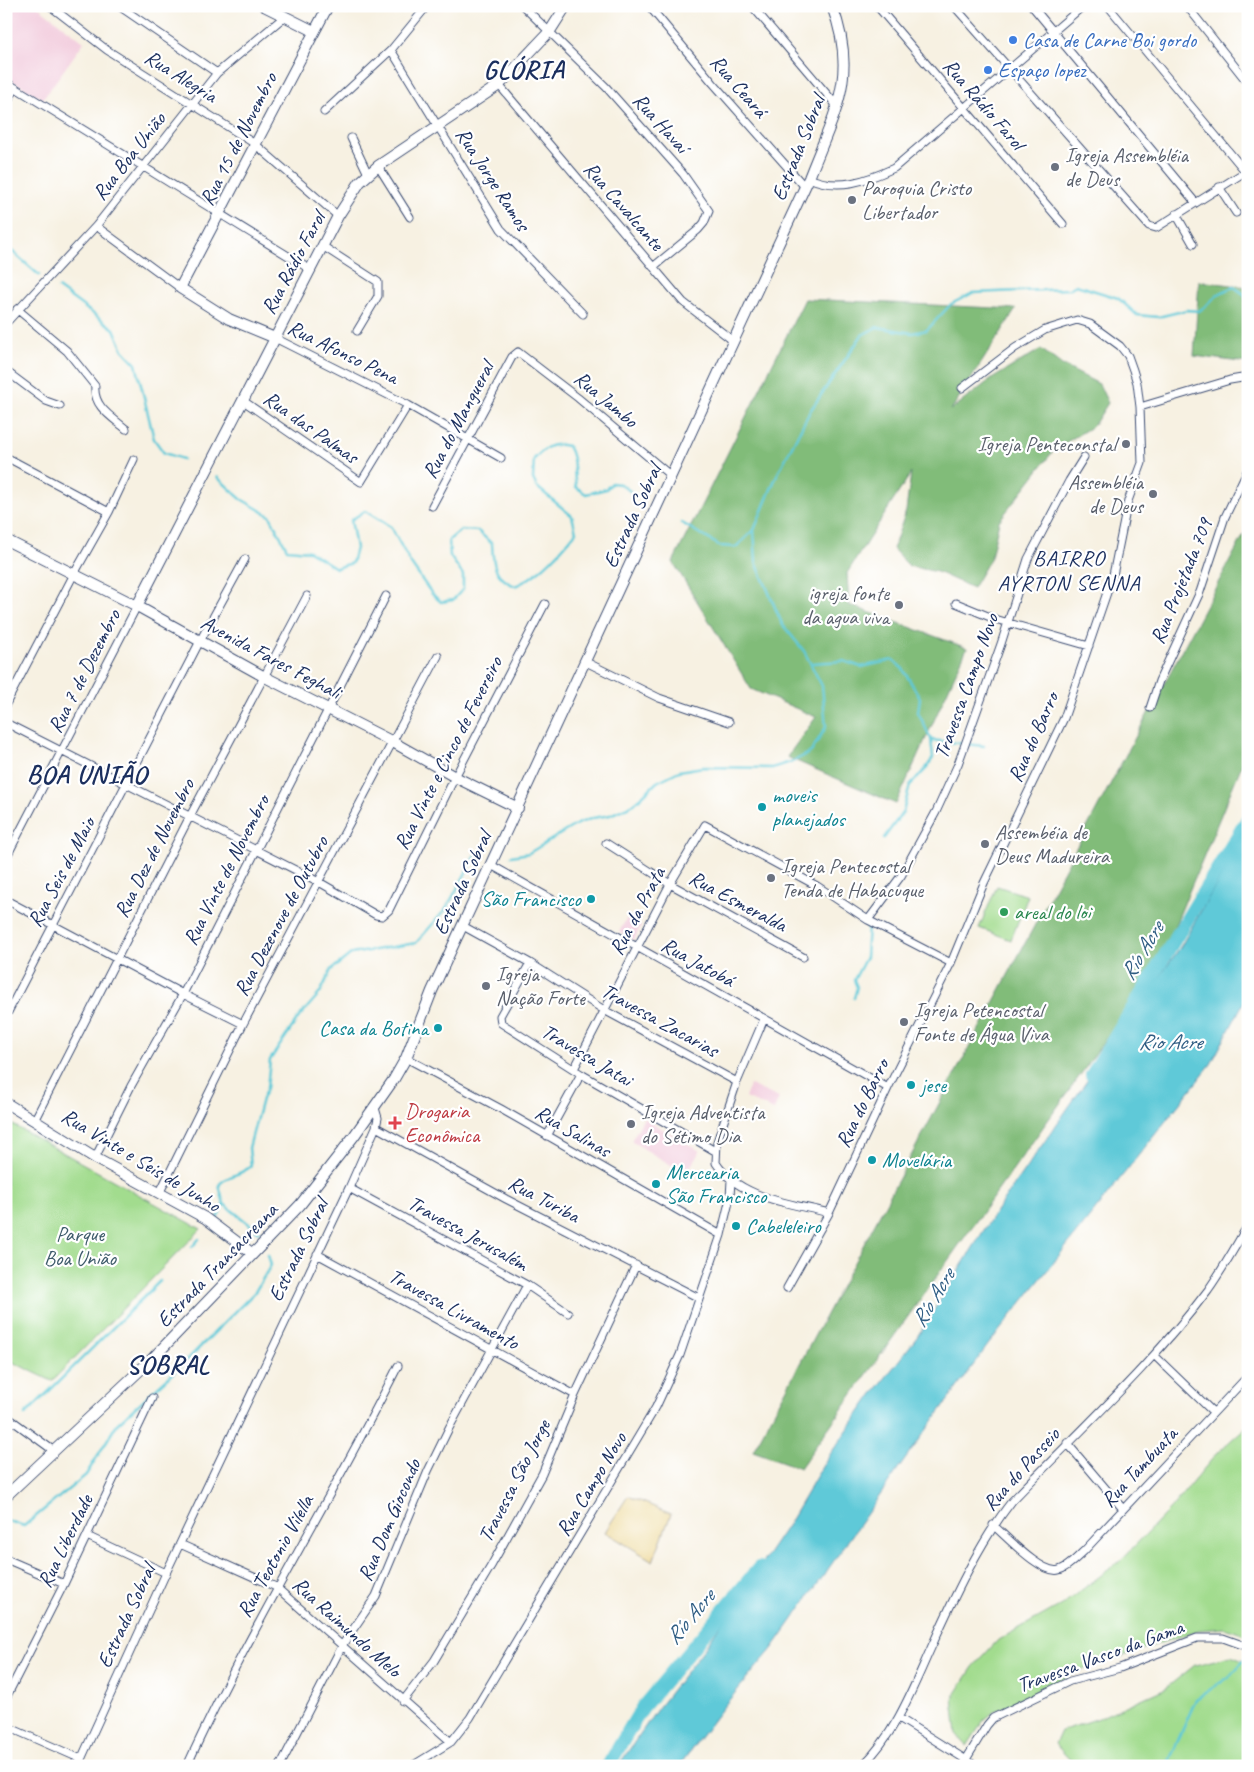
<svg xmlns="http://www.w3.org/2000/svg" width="1254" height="1772" viewBox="0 0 1254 1772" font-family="Caveat,sans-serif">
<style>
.built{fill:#f3cfdf}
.green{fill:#a2dc8e;stroke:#5e8676}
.forest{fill:#81bc79;stroke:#4e766c}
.sand{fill:#eeda9e;stroke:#84847e}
.water{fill:#5ec9d8;stroke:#3c7c9b}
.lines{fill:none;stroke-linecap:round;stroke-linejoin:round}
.stream{stroke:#5ec9d8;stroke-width:2.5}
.river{stroke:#5ec9d8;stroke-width:14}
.street-casing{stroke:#3c4c72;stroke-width:9}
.secondary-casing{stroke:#3c4c72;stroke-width:12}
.street{stroke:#fff;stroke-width:7}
.secondary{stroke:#fff;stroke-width:10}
.shop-dot{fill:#3f7fe0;stroke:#fff;stroke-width:2}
.worship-dot{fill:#6b7280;stroke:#fff;stroke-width:2}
.culture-dot{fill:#0f9aa8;stroke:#fff;stroke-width:2}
.leisure-dot{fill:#2e9e5b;stroke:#fff;stroke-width:2}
.health-dot{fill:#e0444e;stroke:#fff;stroke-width:2}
.labels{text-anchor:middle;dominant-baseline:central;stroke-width:4.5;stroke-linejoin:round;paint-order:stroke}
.shop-label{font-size:21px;fill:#366cbe;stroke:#fff;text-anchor:start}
.street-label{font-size:21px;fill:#1b2f5e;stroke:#fff}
.worship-label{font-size:21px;fill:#5b616d;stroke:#fff;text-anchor:start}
.culture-label{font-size:21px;fill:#0d838f;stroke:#fff;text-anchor:start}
.leisure-label{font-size:21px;fill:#27864d;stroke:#fff;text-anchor:start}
.health-label{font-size:21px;fill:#be3a42;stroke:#fff;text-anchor:start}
.park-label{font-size:21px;fill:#3d5a6a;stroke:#fff}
.neighbourhood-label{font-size:22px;letter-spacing:1px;fill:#1b2f5e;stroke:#fff}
.water-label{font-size:22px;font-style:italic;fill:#2f5d83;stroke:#fff}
.district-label{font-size:26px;font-weight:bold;letter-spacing:1px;fill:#1b2f5e;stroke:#fff}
</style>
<rect width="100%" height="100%" fill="#fff"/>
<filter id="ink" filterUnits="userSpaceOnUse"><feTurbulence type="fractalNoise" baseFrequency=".02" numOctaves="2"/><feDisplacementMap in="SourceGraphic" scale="10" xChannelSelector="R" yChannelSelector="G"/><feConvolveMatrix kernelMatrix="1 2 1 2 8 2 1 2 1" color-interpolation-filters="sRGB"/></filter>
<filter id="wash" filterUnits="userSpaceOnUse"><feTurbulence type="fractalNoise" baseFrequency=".0096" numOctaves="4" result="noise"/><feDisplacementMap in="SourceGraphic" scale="20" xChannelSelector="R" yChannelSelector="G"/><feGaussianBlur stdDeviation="1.12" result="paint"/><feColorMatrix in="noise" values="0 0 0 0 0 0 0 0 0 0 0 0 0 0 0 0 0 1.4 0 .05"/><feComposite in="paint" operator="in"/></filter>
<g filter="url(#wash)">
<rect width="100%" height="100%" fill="#f7f1e2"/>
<path class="built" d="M6 6H37L84 42 43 99 6 77Z
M627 918 641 926 634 940 619 932Z
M750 1085 779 1098 774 1110 745 1098Z
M644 1118 700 1151 686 1174 631 1141Z"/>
<path class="green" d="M997 886 1028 896 1011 940 979 928Z
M6 1121 201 1229 52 1381 6 1359Z
M1248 1425V1636L1225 1628 1199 1630 1076 1672 994 1712 984 1720 967 1746 957 1735 953 1698 973 1667 998 1640 1063 1604 1120 1561 1170 1509 1218 1452Z
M1231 1656 1248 1663V1754L1242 1766H1076L1055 1744 1061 1731 1099 1718 1166 1688 1195 1665Z"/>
<path class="forest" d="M1199 281 1248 287V363L1194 356Z
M805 299 1016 309 951 410 990 380 1041 349 1062 365 1099 384 1108 403 1094 425 1054 450 999 521 991 557 973 588 937 572 909 566 893 549 906 511 911 473 847 573 849 605 967 648 896 804 787 757 816 717 751 689 673 562Z
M1248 527V750L1158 966 800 1468 753 1451Z"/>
<path class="sand" d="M628 1496 671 1514 653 1561 605 1532Z"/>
<path class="water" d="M1248 828V994L1211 1064 988 1345 904 1461 772 1649 724 1706 679 1766H618L658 1708 704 1649 789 1523 826 1460 872 1395 917 1337 994 1214 1181 946Z"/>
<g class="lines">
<path class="stream" d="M6 246 39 275
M58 288 114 329 123 350 136 364 154 439 164 453 183 459
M217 477 241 499 270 516 287 549 309 551 336 568 352 563 356 548 351 520 365 511 391 527 411 564 432 594 441 602 453 600 463 589V575L450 556 449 540 461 530 478 531 492 544C493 565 494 577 515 586 537 577 561 551 576 532L572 516 537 487 533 479 534 459C546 447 551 442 568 446 576 459 573 472 576 487L586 494 606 489 612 483 620 484 630 491
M682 523 720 546 736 547 754 530
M811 663 844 661 861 667 893 660 903 669 920 698 918 712 931 739 933 758 925 770 910 785 903 812 884 838
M931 740 984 746
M511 856 529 853 577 824 593 818 610 815 634 804 657 782 679 771 703 767 772 768 794 761 811 752 826 727 822 686 804 651 782 624 756 562 754 530 776 477 810 411 862 335 877 327 912 333 927 330 951 304 973 293 1069 289 1076 285 1118 298 1137 315 1158 317 1187 310 1199 311C1215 300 1215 293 1234 287L1244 294 1248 303
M854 998 857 987 854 980 866 957 868 926
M216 1220 224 1204
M259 1232 224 1204 219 1185C226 1175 242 1175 251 1166L249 1148 262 1099 267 1088 270 1060 299 1017 320 993 331 970 351 954 416 943 446 909 475 856 487 848
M192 1247 199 1239
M25 1415 160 1281
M6 1520 24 1526 86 1475 117 1424 185 1362 255 1292 271 1265 268 1255
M1167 1766 1196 1699 1229 1677 1248 1656"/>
<path class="river" d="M1092 1075 1248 819
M608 1766 642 1708 759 1568"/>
</g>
</g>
<g filter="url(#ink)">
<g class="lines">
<g class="street-casing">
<path id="street" d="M50 6 107 50 255 144 338 216
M119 6 217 73
M523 6 606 87 683 174 709 211 704 223 698 230 653 267
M649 6 713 83 805 187
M752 6 837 106
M877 6 1063 224
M954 6 1149 226 1156 228 1248 170
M1032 6 1195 202
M1108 6 1245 171
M1187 6 1248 83
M391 50 501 229 583 314
M6 82 311 270
M499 85 683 302 732 340
M6 103 16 88
M324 112 391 50 427 6
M351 138 368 174
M378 166 410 217
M809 178C838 191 866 181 894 168L1083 6
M1219 187 1236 213
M1176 214 1193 244
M96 226 180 288
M324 247 378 282V296L357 331
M17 309 67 351 95 386C93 407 112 417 126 429
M6 323 96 226 217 73 284 17
M275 338 408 405 501 458
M6 371 46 401 60 406
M242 400 361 482 408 405
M1140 407 1230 380 1248 377
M6 457 109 512
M432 506 512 357 518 352 578 398 671 476
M956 603 995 619 1089 646
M586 662 659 698 729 722
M6 704 74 574 109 512 134 459
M1150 708 1159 681 1200 592 1225 517 1248 469
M6 723 319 882 376 915 382 916 389 910 455 777 545 604
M606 843 670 884 803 957
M6 858 137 606
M491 865 888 1088
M6 900 183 994 243 1024
M868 920 901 876 936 812 958 764 1001 644 1028 559 1069 481 1084 457
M463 926 530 963 604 1010 737 1082
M530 963 500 1016 501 1023 581 1074 715 1151
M6 1016 200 641 245 559
M764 1019 737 1082 717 1142 716 1163C740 1199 791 1203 829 1213
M406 1058 501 1109 721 1235
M574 1069 670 884 705 825 817 886 868 920 951 963
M35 1119 189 818 307 596
M376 1127 506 1199 699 1298
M547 1136 581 1074
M95 1158 131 1086 183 994 386 596
M349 1188 527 1285 568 1313
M159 1194 243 1024 438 656
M317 1254 575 1395
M787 1288 829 1213 888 1088 951 963 984 883 1064 718 1113 575 1128 501 1142 463 1140 407 1137 383 1133 370 1128 356 1120 346 1090 324 1077 320 1045 330 1015 348 962 388
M1154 1355 1213 1412
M6 1416 54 1451
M1067 1443 1123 1509
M993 1525C1006 1536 1042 1575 1059 1570 1069 1567 1077 1557 1084 1551L1248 1376
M87 1536 166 1573
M180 1544 276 1587 451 1742
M6 1559 64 1584
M6 1698 64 1584 152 1398
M403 1701 434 1661 491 1566 542 1474 575 1395 636 1265
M899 1718 976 1766
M6 1726 81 1759
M78 1766 166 1573 349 1188 376 1127 378 1118 375 1108
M187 1766C250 1628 330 1501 398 1366
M280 1766 343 1644 376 1596 428 1471 449 1428 527 1285
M412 1766 451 1742 470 1718 656 1407 680 1355 721 1235 730 1198 731 1180
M862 1766C896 1733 912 1690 931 1648 953 1599 979 1543 1012 1501 1078 1432 1151 1366 1208 1290 1223 1269 1235 1247 1248 1225
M962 1766 987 1725 993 1718 1070 1681 1120 1668 1197 1638H1223L1248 1647"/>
</g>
<g class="secondary-casing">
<path id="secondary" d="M264 6 314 31
M275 338 229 319 180 288 328 6
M6 540 137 606 263 676 391 741 455 777 518 808
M137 606 338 216 360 182 378 166 499 85 550 31 566 6
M6 1103 95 1158 205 1218 253 1254
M6 1496 154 1357 300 1205 354 1136 394 1079 406 1058 432 991 809 178C834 113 859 77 832 6"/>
</g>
<use href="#street" class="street"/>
<use href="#secondary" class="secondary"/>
</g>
</g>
<g class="shop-dot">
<circle cx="1013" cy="40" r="5"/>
<circle cx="988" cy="70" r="5"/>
</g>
<g class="worship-dot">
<circle cx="1055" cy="167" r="5"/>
<circle cx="852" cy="200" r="5"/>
<circle cx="1126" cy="444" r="5"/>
<circle cx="1153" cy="494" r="5"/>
<circle cx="899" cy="605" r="5"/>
<circle cx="985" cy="844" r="5"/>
<circle cx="771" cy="878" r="5"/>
<circle cx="486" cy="986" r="5"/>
<circle cx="904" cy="1022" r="5"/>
<circle cx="631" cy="1124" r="5"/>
</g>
<g class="culture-dot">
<circle cx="762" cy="807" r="5"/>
<circle cx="591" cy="899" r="5"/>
<circle cx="438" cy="1028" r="5"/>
<circle cx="911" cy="1085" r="5"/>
<circle cx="872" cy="1160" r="5"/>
<circle cx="656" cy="1184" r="5"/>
<circle cx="736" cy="1226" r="5"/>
</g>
<circle class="leisure-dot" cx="1004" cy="912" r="5"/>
<path class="health-dot" d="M392.5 1115.5h5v5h5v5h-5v5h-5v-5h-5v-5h5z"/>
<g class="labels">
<g class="shop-label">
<text x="1023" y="40">Casa de Carne Boi gordo</text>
<text x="998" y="70">Espaço lopez</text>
</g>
<g class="street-label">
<text transform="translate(181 76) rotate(32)">Rua Alegria</text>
<text transform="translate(739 86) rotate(49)">Rua Ceará</text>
<text transform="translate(984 104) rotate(49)">Rua Rádio Farol</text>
<text transform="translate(661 123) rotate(48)">Rua Havaí</text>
<text transform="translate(238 139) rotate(-63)">Rua 15 de Novembro</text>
<text transform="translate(798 148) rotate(-68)">Estrada Sobral</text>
<text transform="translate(129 156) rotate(-52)">Rua Boa União</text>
<text transform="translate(493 179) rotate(57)">Rua Jorge Ramos</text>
<text transform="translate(624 206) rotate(49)">Rua Cavalcante</text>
<text transform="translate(293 263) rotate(-62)">Rua Rádio Farol</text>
<text transform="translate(343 352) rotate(26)">Rua Afonso Pena</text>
<text transform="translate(606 399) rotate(40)">Rua Jambo</text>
<text transform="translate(458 420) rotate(-62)">Rua do Mangueral</text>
<text transform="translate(311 427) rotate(35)">Rua das Palmas</text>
<text transform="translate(632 516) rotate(-65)">Estrada Sobral</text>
<text transform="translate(1181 581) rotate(-68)">Rua Projetada 709</text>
<text transform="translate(271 657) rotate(28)">Avenida Fares Feghali</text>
<text transform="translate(84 671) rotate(-63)">Rua 7 de Dezembro</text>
<text transform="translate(966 686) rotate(-70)">Travessa Campo Novo</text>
<text transform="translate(1033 737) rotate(-66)">Rua do Barro</text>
<text transform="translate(448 753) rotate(-63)">Rua Vinte e Cinco de Fevereiro</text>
<text transform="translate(154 848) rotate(-63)">Rua Dez de Novembro</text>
<text transform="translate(226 870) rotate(-63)">Rua Vinte de Novembro</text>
<text transform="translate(61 872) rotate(-62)">Rua Seis de Maio</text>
<text transform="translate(462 883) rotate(-65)">Estrada Sobral</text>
<text transform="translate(738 901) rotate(28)">Rua Esmeralda</text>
<text transform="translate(637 911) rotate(-62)">Rua da Prata</text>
<text transform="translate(281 916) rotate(-62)">Rua Dezenove de Outubro</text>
<text transform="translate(698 962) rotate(29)">Rua Jatobá</text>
<text transform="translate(660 1020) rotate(29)">Travessa Zacarias</text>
<text transform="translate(587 1055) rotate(31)">Travessa Jatai</text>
<text transform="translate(862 1103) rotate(-64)">Rua do Barro</text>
<text transform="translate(573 1131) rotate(30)">Rua Salinas</text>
<text transform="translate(141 1160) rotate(31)">Rua Vinte e Seis de Junho</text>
<text transform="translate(544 1199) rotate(28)">Rua Turiba</text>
<text transform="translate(468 1233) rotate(29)">Travessa Jerusalém</text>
<text transform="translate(298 1250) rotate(-64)">Estrada Sobral</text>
<text transform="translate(217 1265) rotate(-46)">Estrada Transacreana</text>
<text transform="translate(454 1309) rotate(29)">Travessa Livramento</text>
<text transform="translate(1139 1467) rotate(-47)">Rua Tambuata</text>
<text transform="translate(1021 1469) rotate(-48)">Rua do Passeio</text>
<text transform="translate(514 1481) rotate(-63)">Travessa São Jorge</text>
<text transform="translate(591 1484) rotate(-59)">Rua Campo Novo</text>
<text transform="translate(389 1520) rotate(-67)">Rua Dom Giocondo</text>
<text transform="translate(65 1541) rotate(-64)">Rua Liberdade</text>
<text transform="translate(275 1556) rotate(-61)">Rua Teotonio Vilella</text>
<text transform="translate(126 1616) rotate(-65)">Estrada Sobral</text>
<text transform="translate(347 1627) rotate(42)">Rua Raimundo Melo</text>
<text transform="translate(1100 1656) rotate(-20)">Travessa Vasco da Gama</text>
</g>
<g class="worship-label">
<text x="1065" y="155">Igreja Assembléia<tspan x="1065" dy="24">de Deus</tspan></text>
<text x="862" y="188">Paroquia Cristo<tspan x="862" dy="24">Libertador</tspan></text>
<text x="1116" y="444" text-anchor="end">Igreja Penteconstal</text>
<text x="1143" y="482" text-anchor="end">Assembléia<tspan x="1143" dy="24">de Deus</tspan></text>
<text x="889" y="593" text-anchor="end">igreja fonte<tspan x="889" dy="24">da agua viva</tspan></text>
<text x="995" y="832">Assembéia de<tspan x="995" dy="24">Deus Madureira</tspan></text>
<text x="781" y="866">Igreja Pentecostal<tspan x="781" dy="24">Tenda de Habacuque</tspan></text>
<text x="496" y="974">Igreja<tspan x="496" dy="24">Nação Forte</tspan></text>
<text x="914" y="1010">Igreja Petencostal<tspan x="914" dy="24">Fonte de Água Viva</tspan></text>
<text x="641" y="1112">Igreja Adventista<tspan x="641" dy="24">do Sétimo Dia</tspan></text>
</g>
<g class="culture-label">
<text x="772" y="795">moveis<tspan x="772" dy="24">planejados</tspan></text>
<text x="581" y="899" text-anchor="end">São Francisco</text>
<text x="428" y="1028" text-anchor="end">Casa da Botina</text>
<text x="921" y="1085">jese</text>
<text x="882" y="1160">Movelária</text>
<text x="666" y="1172">Mercearia<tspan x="666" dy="24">São Francisco</tspan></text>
<text x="746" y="1226">Cabeleleiro</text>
</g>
<g class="leisure-label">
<text x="1014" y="912">areal do loi</text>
</g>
<g class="health-label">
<text x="405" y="1111">Drogaria<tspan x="405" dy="24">Econômica</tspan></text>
</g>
<g class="park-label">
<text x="80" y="1234">Parque<tspan x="80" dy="24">Boa União</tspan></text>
</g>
<g class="neighbourhood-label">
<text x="1069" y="558">BAIRRO<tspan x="1069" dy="25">AYRTON SENNA</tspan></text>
</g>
<g class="water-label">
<text transform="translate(1142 951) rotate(-59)">Río Acre</text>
<text x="1170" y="1042">Rio Acre</text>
<text transform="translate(933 1298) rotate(-59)">Río Acre</text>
<text transform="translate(690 1617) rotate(-50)">Río Acre</text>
</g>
<g class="district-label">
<text x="524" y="69">GLÓRIA</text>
<text x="87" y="774">BOA UNIÃO</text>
<text x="168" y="1364">SOBRAL</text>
</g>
</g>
<rect width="1254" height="1772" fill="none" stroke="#fff" stroke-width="25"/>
</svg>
